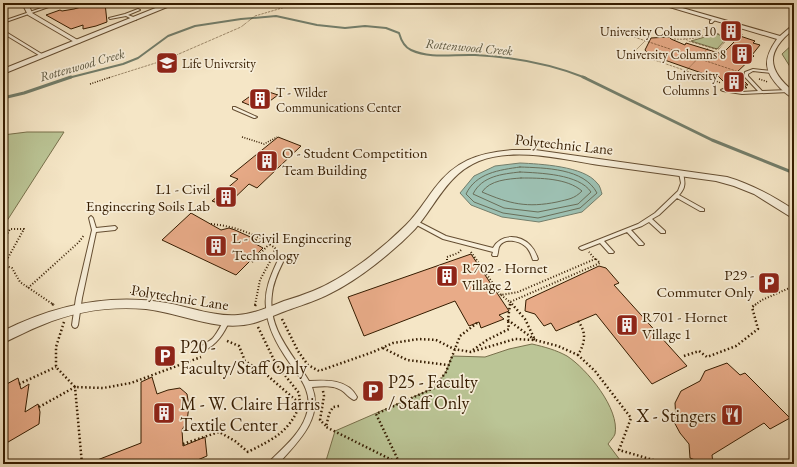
<svg xmlns="http://www.w3.org/2000/svg" width="797" height="467" viewBox="0 0 797 467" font-family="'EB Garamond',serif">
<style>
.green{fill:#bbc596;stroke:#78704b}
.water{fill:#9dc0b2;stroke:#737e6b}
.lines{fill:none;stroke-linecap:round;stroke-linejoin:round}
.shore{stroke:#696e59;stroke-width:1}
.stream-far1{stroke:#737e6b;stroke-width:2}
.stream{stroke:#737e6b;stroke-width:3}
.building{fill:#e8ab88;stroke:#351c00}
.service-casing{stroke:#654e32;stroke-width:2}
.minor-casing{stroke:#654e32;stroke-width:2}
.tertiary-casing{stroke:#654e32;stroke-width:2}
.path-far3{stroke:#351c00;stroke-width:1;stroke-dasharray:0.5 1;stroke-linecap:butt}
.path-far2{stroke:#351c00;stroke-width:1.5;stroke-dasharray:1 1.5;stroke-linecap:butt}
.path-far1{stroke:#351c00;stroke-width:2;stroke-dasharray:1 2;stroke-linecap:butt}
.path{stroke:#351c00;stroke-width:2.5;stroke-dasharray:1.5 2.5;stroke-linecap:butt}
.service{fill:#f8efda;fill-rule:evenodd}
.minor{fill:#f8efda;fill-rule:evenodd}
.tertiary{fill:#f8efda;fill-rule:evenodd}
.labels{text-anchor:middle;dominant-baseline:central;stroke-width:3.5;stroke-linejoin:round;paint-order:stroke}
.far-poi-label{font-size:13px;fill:#351c00;stroke:#f8efda;text-anchor:end}
.far-water-label{font-size:13px;font-style:italic;fill:#59553e;stroke:#f8efda}
.street-label{font-size:15px;fill:#351c00;stroke:#f8efda}
.poi-label{font-size:15px;fill:#351c00;stroke:#f8efda;text-anchor:start}
.near-poi-label{font-size:18px;fill:#351c00;stroke:#f8efda;text-anchor:start}
</style>
<rect width="100%" height="100%" fill="#f5e6c6"/>
<filter id="stains"><feTurbulence type="fractalNoise" baseFrequency=".005" numOctaves="4"/><feColorMatrix values="0 0 0 0 .2 0 0 0 0 .09 0 0 0 0 .02 0 0 0 .5 -.17"/></filter>
<radialGradient id="worn" r=".72"><stop offset=".6" stop-color="#630" stop-opacity="0"/><stop offset="1" stop-color="#630" stop-opacity=".3"/></radialGradient>
<path class="green" d="M712 32 727 38 717 49 691 41 705 37Z
M794 43V73L782 54Z
M27 132H64L3 227V135Z
M532 344C545 347 556 350 567 356 587 369 620 409 615 434 614 437 610 441 608 444L623 464H325L335 431 434 388 446 372 452 356 485 357 509 349Z"/>
<path class="water" d="M520 163C540 164 584 166 597 183 600 185 601 191 602 194L582 212 539 222 502 217 471 205 460 193 474 176 495 166Z"/>
<g class="lines">
<path class="shore" d="M520 167C545 168 584 168 597 193L580 208 538 218 503 213 474 202 466 194C476 173 499 170 520 167Z
M520 172C540 173 579 174 591 192L578 204 538 212 504 208 473 194C482 176 502 174 520 172Z
M521 178C540 178 567 178 582 191 574 199 569 199 557 202 527 208 510 204 482 192 490 180 508 179 521 178Z"/>
<path class="stream-far1" d="M68 78 123 64 138 58 168 36 195 26 241 19 276 16 317 25 345 28 365 26 386 28 399 33C401 40 404 47 411 50 430 59 454 54 475 55 513 57 551 64 586 78"/>
<path class="stream" d="M583 77 712 140 794 173
M3 98 24 93 71 77"/>
</g>
<path class="building" d="M95 3H105L107 22 96 26 83 29V25L71 29 46 15 60 10 62 11 74 9Z
M740 36 755 41 753 43 760 45 752 55 754 56 736 73 748 85H744L747 88 729 87 716 74 713 77 656 57 654 55H649L645 50 651 38 669 37 671 39 685 45 686 43 722 54Z
M260 89 278 95 259 109 242 102Z
M278 137 301 146 257 188 249 184 226 206 212 201 238 179 230 176Z
M191 213 221 230 229 228 235 230 257 240 254 243 263 248 236 275 162 240Z
M471 254 509 311 499 315 504 319 481 328 479 322 469 326 455 301 364 336 348 297Z
M599 266 606 268 619 283 614 285 687 366 652 384 596 314 556 331 551 323 544 326 535 314 525 311 526 300Z
M727 363 740 375 745 373 790 418 770 429 764 423 712 455 713 464H705L690 458 689 444 680 433 673 420H676L675 403 681 391 700 381 705 371Z
M152 377 157 394 168 390 180 388 187 394 189 406 187 421 182 430 183 446 205 437 207 456 188 464H87L141 443V382Z
M18 378 21 389 29 384 25 412 38 404 40 412 39 424 3 445V386Z"/>
<g class="lines">
<g class="service-casing">
<path id="service" d="M56 3H60L3 23V21Z
M138 9 140 10 128 15 136 18V20H134L126 16 110 19 109 18 125 14Z
M714 18 716 19 712 23H710V21Z
M3 29 6 32 45 56 42 57 4 34 3 32Z
M753 69 772 71 774 72 772 73 753 71 748 74V76L762 91 789 90 791 91 789 92 742 94 723 91 721 90 723 89 742 92 758 91 744 76 745 72Z
M233 107H235L257 117 255 118H254L233 109Z
M679 172H683V173C685 182 686 188 679 195L704 209V211H700L677 198 659 215 652 219 665 231V233H661L649 222 642 226 631 230 643 243 644 244 643 245H639L627 232 604 241 613 251 614 252 613 253H609L600 243 582 250 580 249 579 248 580 247 638 224 655 213 678 191 681 183 679 173Z
M91 216 93 218 96 228 115 226 117 228 115 230 96 232 82 298 78 325 77 327 75 328 73 327 72 325 76 298 92 230 89 218Z
M415 220 446 236 493 248C500 234 519 234 530 245 534 249 536 253 538 259L537 260H533C531 255 530 250 525 246 519 241 504 237 499 247 498 250 498 254 497 256H493L492 255 493 252 443 239 413 223V222Z
M278 260H282L283 262C278 272 273 283 272 294 267 329 293 354 309 381 326 380 348 379 357 397L356 399 354 400C349 398 346 393 341 390 333 385 322 386 312 387 324 418 297 443 278 464H269L270 461C283 448 300 434 306 416 316 390 295 373 283 353 274 339 267 324 266 307 264 291 271 275 278 260Z
M227 317 229 318 230 320C224 333 217 345 203 351L201 350 200 348C203 344 209 342 213 338 218 332 221 325 225 318Z"/>
</g>
<g class="minor-casing">
<path id="minor" d="M22 3H28L32 13 81 42 76 43 28 15Z
M656 3H665L780 36 794 24V29C765 52 767 70 794 92V98C789 97 785 92 781 89 763 71 763 59 777 39Z
M512 150H535L727 177C751 184 773 196 794 210V219L754 194 734 186 716 181C677 176 638 170 599 165 561 159 516 147 479 161 447 174 436 205 415 229 394 251 358 280 331 293 318 300 305 304 291 309 279 313 267 319 254 323 218 333 182 313 146 309 111 306 75 311 42 325 29 330 16 337 3 343V331C55 305 109 293 167 303 190 307 214 317 238 315 254 314 269 307 284 301 294 298 303 295 313 291 345 278 381 250 406 225 417 214 425 201 434 189 455 161 477 153 512 150Z"/>
</g>
<g class="tertiary-casing">
<path id="tertiary" d="M168 3H177L3 74V69Z"/>
</g>
<path class="path-far3" d="M682 36 688 41 715 49H719L729 37 703 29
M634 37 739 72
M729 37H740L743 34
M674 39C690 40 704 38 717 28
M645 41 636 50 640 55 707 78
M681 76 708 48
M108 78 165 60 241 27 255 16 299 3"/>
<path class="path-far2" d="M705 77 721 83
M759 79 768 82
M90 84 111 77
M242 137 264 144 277 137"/>
<path class="path-far1" d="M211 224C234 226 256 234 275 248L273 256 260 280 255 305
M3 241 10 229H24L4 265
M471 252 501 295 518 292 595 259 589 252
M447 260V257L458 253 461 250
M252 262 276 237
M3 265 12 268 20 282 54 305
M28 288 79 242 84 235
M130 293 170 296 183 300
M501 295 510 302 600 263 596 259
M510 305V302L513 305
M755 305 762 300 794 286"/>
<path class="path" d="M52 304 54 305
M510 304 508 320 535 340 525 319 512 304
M255 306 256 304
M282 319 298 351 308 365 319 371 373 352 393 343 419 339 436 340 454 349 471 352 515 339 535 340 558 346 578 355
M578 321C587 333 585 343 578 355L595 371 631 418 619 450 667 464
M64 322 56 347V367L75 387 103 388 131 383 201 357
M258 327 276 364 299 393 300 404
M383 348 407 360 448 365
M473 350 487 340 509 329 508 320
M684 356 699 351 707 357 736 346 758 329 752 307 756 304
M19 384 56 367
M323 391 324 396 320 420 326 426
M339 406 333 407 329 414 326 427 400 464 376 414 434 388 446 372 460 336 477 323
M39 407 75 387 82 464
M183 444 219 432 235 441 248 452C273 439 290 432 300 404L268 376 245 361 239 346 225 340
M751 461V464"/>
<use href="#service" class="service"/>
<use href="#minor" class="minor"/>
<use href="#tertiary" class="tertiary"/>
</g>
<defs>
<g id="building-square" transform="scale(1.15)"><rect x="-9" y="-9" width="18" height="18" rx="4" fill="#8f2418" stroke="#f8efda"/><path d="M-4-6H4V6H1V3H-1V6H-4ZM-2.5-4.3h1.7v1.8h-1.7ZM.8-4.3h1.7v1.8H.8ZM-2.5-1h1.7V.8h-1.7ZM.8-1h1.7V.8H.8Z" fill="#fff"/></g>
<g id="university-square" transform="scale(1.15)"><rect x="-9" y="-9" width="18" height="18" rx="4" fill="#8f2418" stroke="#f8efda"/><path d="M0-5L7-2L0 1L-7-2ZM-4 1L0 2.5L4 1V4Q0 6-4 4Z" fill="#fff"/></g>
<g id="parking-square" transform="scale(1.15)"><rect x="-9" y="-9" width="18" height="18" rx="4" fill="#8f2418" stroke="#f8efda"/><path d="M-3.5-5.5H1a3.5 3.5 0 0 1 0 7H-1V5.5H-3.5ZM-1-3.4V-.6H.8a1.4 1.4 0 0 0 0-2.8Z" fill="#fff"/></g>
<g id="restaurant-square" transform="scale(1.15)"><rect x="-9" y="-9" width="18" height="18" rx="4" fill="#8f2418" stroke="#f8efda"/><path d="M-5-6h1v4h1v-4h1v4h1v-4h1v5L-1.5 .5V6h-2V.5L-5-1ZM5-6V6H3V1.5H1.5Q1.5-4 5-6Z" fill="#fff"/></g>
</defs>
<g fill-rule="evenodd">
<use href="#building-square" x="731" y="31"/>
<use href="#building-square" x="742" y="54"/>
<use href="#university-square" x="167" y="63"/>
<use href="#building-square" x="734" y="82"/>
<use href="#building-square" x="260" y="99"/>
<use href="#building-square" x="267" y="161"/>
<use href="#building-square" x="226" y="197"/>
<use href="#building-square" x="216" y="246"/>
<use href="#building-square" x="447" y="276"/>
<use href="#parking-square" x="769" y="283"/>
<use href="#building-square" x="627" y="325"/>
<use href="#parking-square" x="165" y="356"/>
<use href="#parking-square" x="373" y="391"/>
<use href="#building-square" x="164" y="413"/>
<use href="#restaurant-square" x="732" y="415"/>
</g>
<g class="labels">
<g class="far-poi-label">
<text x="716" y="31">University Columns 10</text>
<text x="726" y="54">University Columns 8</text>
<text x="182" y="63" text-anchor="start">Life University</text>
<text x="718" y="75">University<tspan x="718" dy="15">Columns 1</tspan></text>
<text x="276" y="92" text-anchor="start">T - Wilder<tspan x="276" dy="15">Communications Center</tspan></text>
</g>
<g class="far-water-label">
<text transform="translate(469 47) rotate(5)">Rottenwood Creek</text>
<text transform="translate(82 65) rotate(-16)">Rottenwood Creek</text>
</g>
<g class="street-label">
<text transform="translate(564 144) rotate(6)">Polytechnic Lane</text>
<text transform="translate(180 297) rotate(9)">Polytechnic Lane</text>
</g>
<g class="poi-label">
<text x="282" y="152">O - Student Competition<tspan x="282" dy="17">Team Building</tspan></text>
<text x="210" y="188" text-anchor="end">L1 - Civil<tspan x="210" dy="17">Engineering Soils Lab</tspan></text>
<text x="232" y="237">L - Civil Engineering<tspan x="232" dy="17">Technology</tspan></text>
<text x="462" y="267">R702 - Hornet<tspan x="462" dy="17">Village 2</tspan></text>
<text x="754" y="274" text-anchor="end">P29 -<tspan x="754" dy="17">Commuter Only</tspan></text>
<text x="642" y="316">R701 - Hornet<tspan x="642" dy="17">Village 1</tspan></text>
</g>
<g class="near-poi-label">
<text x="180" y="346">P20 -<tspan x="180" dy="21">Faculty/Staff Only</tspan></text>
<text x="388" y="381">P25 - Faculty<tspan x="388" dy="21">/ Staff Only</tspan></text>
<text x="180" y="403">M - W. Claire Harris<tspan x="180" dy="21">Textile Center</tspan></text>
<text x="716" y="415" text-anchor="end">X - Stingers</text>
</g>
</g>
<rect width="797" height="467" fill="none" stroke="#f5e6c6" stroke-width="16"/>
<rect x="4" y="4" width="789" height="459" fill="none" stroke="#351c00" stroke-width="2"/>
<rect x="8" y="8" width="781" height="451" fill="none" stroke="#351c00"/>
<rect width="100%" height="100%" filter="url(#stains)"/>
<rect width="100%" height="100%" fill="url(#worn)"/>
</svg>
